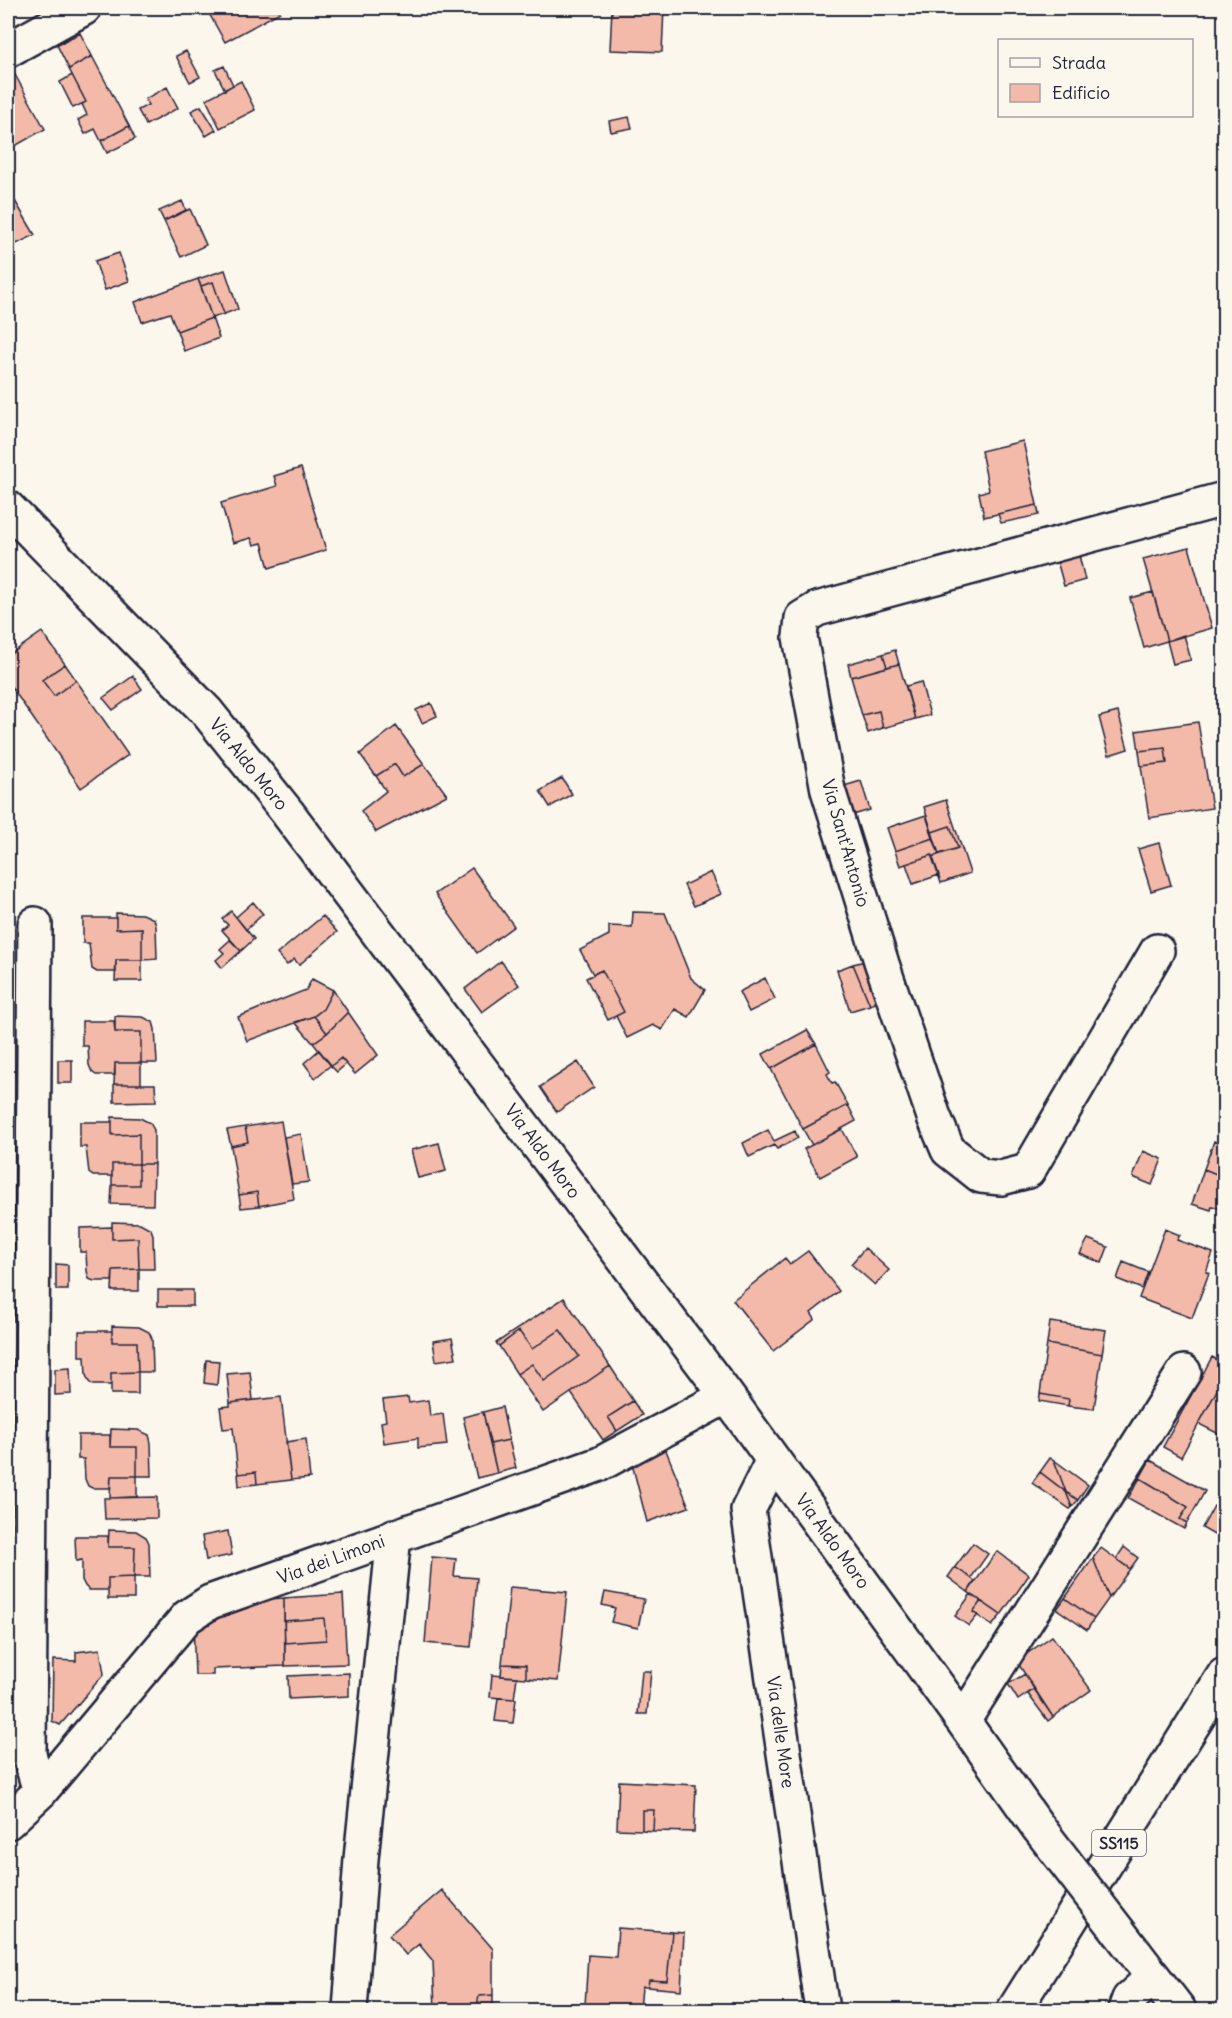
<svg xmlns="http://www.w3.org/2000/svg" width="1232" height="2018" viewBox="0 0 1232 2018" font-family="Delius,sans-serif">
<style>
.building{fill:#f3baa9;stroke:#22223b;stroke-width:1.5}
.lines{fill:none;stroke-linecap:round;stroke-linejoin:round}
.minor-casing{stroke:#22223b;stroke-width:38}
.major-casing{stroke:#22223b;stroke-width:38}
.minor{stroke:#fbf7ec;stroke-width:33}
.major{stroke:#fbf7ec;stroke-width:33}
.minor-bridge-casing{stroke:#22223b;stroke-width:38;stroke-linecap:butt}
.minor-bridge{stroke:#fbf7ec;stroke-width:33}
.labels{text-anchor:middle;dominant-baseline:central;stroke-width:4.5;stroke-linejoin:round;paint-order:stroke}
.shield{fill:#fbf7ec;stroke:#636270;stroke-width:1.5}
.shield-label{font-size:16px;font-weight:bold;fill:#22223b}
.street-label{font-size:18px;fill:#22223b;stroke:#fbf7ec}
</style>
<rect width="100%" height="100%" fill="#fbf7ec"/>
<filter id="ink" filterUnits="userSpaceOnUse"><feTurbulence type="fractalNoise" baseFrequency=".0167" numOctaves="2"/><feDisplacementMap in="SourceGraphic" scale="12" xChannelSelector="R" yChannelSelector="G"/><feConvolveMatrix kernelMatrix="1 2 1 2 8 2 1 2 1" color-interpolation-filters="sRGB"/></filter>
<g filter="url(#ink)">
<path class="building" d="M206 8H277L280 12 225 42Z
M612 8H664L662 52 610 50Z
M80 33 92 56 69 69 57 45Z
M186 51 200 77 190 82 176 56Z
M92 56 129 126 101 141 95 129 85 134 78 120 87 115 82 104 86 102 69 69Z
M9 64 45 129 8 150V66Z
M224 66 233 85 225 90 215 70Z
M72 75 86 102 73 108 60 82Z
M241 81 255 110 220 128 206 99Z
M167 87 178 108 146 125 138 110 148 105 145 99Z
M201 106 216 130 206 136 191 111Z
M629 117 632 128 611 132 609 121Z
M129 126 135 139 107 153 101 141Z
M8 189 35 235 8 248Z
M182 201 186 210 164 221 159 211Z
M190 209 206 245 181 257 164 221Z
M119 253 129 281 105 290 95 261Z
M225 270 238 309 224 314 213 282 201 286 198 279Z
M198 279 212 318 177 331 170 313 142 322 135 302Z
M213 282 224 314 212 318 201 286Z
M212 318 219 338 184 351 177 331Z
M1023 441 1037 505 984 517 979 493 989 490 981 451Z
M301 468 326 550 269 568 262 543 254 545 251 538 233 543 221 503 277 486 274 476Z
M1037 505 1039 515 1001 523 998 514Z
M1189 547 1212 628 1167 641 1143 559Z
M1078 551 1085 580 1064 586 1056 557Z
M1153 592 1167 641 1144 648 1130 598Z
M42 632 65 664 42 680 54 696 76 680 128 755 81 788 8 682V656Z
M1184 635 1191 660 1173 664 1167 641Z
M895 650 899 664 887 667 883 654Z
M883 654 887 667 851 677 848 664Z
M65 664 76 680 54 696 42 680Z
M899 664 915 719 883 728 879 711 862 715 851 677Z
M133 676 142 689 113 710 103 698Z
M921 682 930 715 915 719 906 686Z
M431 703 437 716 422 723 416 710Z
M879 711 883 728 868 733 862 715Z
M1118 712 1128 749 1109 755 1099 717Z
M1198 722 1212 808 1149 818 1141 766 1167 763 1165 748 1139 751 1136 731Z
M396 726 424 764 403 777 395 764 376 776 360 754Z
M1165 748 1167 763 1141 766 1139 751Z
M395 764 403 777 424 764 447 795 376 832 361 811 386 791 376 776Z
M562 778 572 794 550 807 540 791Z
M861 781 870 810 853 815 844 786Z
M946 800 970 873 941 883 932 857 958 848 950 826 932 832 924 807Z
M926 815 933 838 895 851 887 828Z
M950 826 958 848 939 854 932 832Z
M933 838 939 854 932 857V855L900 866 895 851Z
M1159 843 1171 885 1151 891 1138 849Z
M932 855 939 875 913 884 906 864Z
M472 868 514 926 477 953 435 894Z
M711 872 721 894 694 906 684 885Z
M253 902 263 914 246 930 236 917Z
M231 911 254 939 241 951 222 930 228 925 222 919Z
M633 912 665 913 691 978 705 990 689 1017 675 1009 662 1030 653 1025 627 1038 616 1016 624 1012 602 970 593 974 580 950 609 935V926L632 927Z
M116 913 143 914 154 919 156 926 157 959 142 960V928L116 929Z
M323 916 337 932 299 965 294 959 287 965 277 954Z
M83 918H116V929L142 928V960H116V972H97L92 969 89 943H83Z
M230 940 241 951 222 968 216 960 224 953 220 949Z
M116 960H142V981H115Z
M501 961 519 985 482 1012 465 989Z
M865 961 878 1002 870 1005 853 964Z
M853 964 870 1005 850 1011 837 970Z
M602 970 624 1012 608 1020 586 978Z
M765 978 775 999 749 1012 739 992Z
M312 979 333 990 323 1009 314 1016 247 1041 238 1017 306 990Z
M333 990 348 1012 327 1033 314 1016 323 1009Z
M348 1012 378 1055 355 1074 341 1058 331 1066 313 1043 327 1033Z
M115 1016 143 1017 153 1022 155 1029 157 1063H141V1032H115Z
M314 1016 327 1033 313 1043 295 1022Z
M82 1021H114L115 1032H141V1063H115V1075H96L92 1072 89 1065 88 1046H82Z
M807 1030 816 1044 771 1069 763 1054Z
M816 1044 830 1072 827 1074 832 1083 835 1082 848 1105 803 1129 771 1069Z
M319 1050 331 1065 315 1078 304 1063Z
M341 1058 346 1064 337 1072 331 1066Z
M58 1060H72V1083H58Z
M578 1062 594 1087 557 1112 540 1087Z
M115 1063H141V1084H114Z
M114 1084H155L156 1101 114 1102Z
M848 1105 856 1121 812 1145 803 1129Z
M112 1117 140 1118 150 1123 154 1130V1164H139V1134L112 1135Z
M281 1121 294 1199 259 1206 257 1192 239 1195 231 1146 248 1142 245 1127Z
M80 1122H112V1135L139 1134V1164H112V1176H93L89 1173 86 1147H80Z
M245 1127 248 1142 231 1146 227 1130Z
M842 1129 857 1157 820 1177 804 1149Z
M768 1130 774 1141 795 1131 798 1138 777 1149 774 1145 749 1157 743 1143Z
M301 1134 309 1182 292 1184 284 1137Z
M1214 1141 1224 1145V1177L1204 1169Z
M439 1143 446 1171 418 1178 411 1150Z
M1143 1151 1162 1159 1152 1185 1133 1177Z
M112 1164H139V1185H112Z
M139 1164H154L153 1205 111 1204 112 1185H139Z
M1204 1169 1224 1177V1210L1212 1206 1211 1210 1192 1204Z
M257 1192 259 1206 241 1208 239 1195Z
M112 1222 140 1223 151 1229 153 1235 154 1269H139L138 1238 112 1239Z
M112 1227V1239L138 1238 139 1269 113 1270 112 1281H94L89 1279 87 1271 86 1252H80V1228Z
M1165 1229 1180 1235 1177 1240 1213 1253 1206 1272 1209 1273 1192 1318 1139 1298Z
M1088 1239 1108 1247 1102 1263 1080 1254Z
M865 1248 889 1270 875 1285 851 1264Z
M808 1251 839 1291 811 1313 815 1319 773 1351 733 1300 785 1258 790 1264Z
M1123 1262 1148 1272 1142 1289 1117 1279Z
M56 1264 68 1265V1290H56Z
M139 1269V1291H112L113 1270Z
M158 1290H193V1306H158Z
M564 1298 610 1366 543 1412 517 1374 532 1364 544 1381 579 1356 560 1330 532 1349 519 1331 499 1346 496 1343Z
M1050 1322 1106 1330 1102 1354 1047 1344Z
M112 1326 139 1327 149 1332 152 1339 153 1372H138L137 1342H112Z
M560 1330 579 1356 544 1381 532 1364 517 1374 499 1346 519 1331 532 1349Z
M79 1331H112V1342H137L138 1372 111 1373V1385H93L89 1382 86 1375 85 1356H79Z
M452 1338 456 1358 436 1361 433 1341Z
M1047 1344 1102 1354 1094 1409 1068 1406 1069 1399 1040 1394Z
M1212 1357 1224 1364V1377L1181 1457 1163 1447Z
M206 1360 219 1361 217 1385 204 1383Z
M610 1366 633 1401 608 1417 617 1431 603 1440 571 1393Z
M70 1368 71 1394 55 1395V1369Z
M138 1372V1394H111V1373Z
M250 1372 253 1400 230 1403 227 1374Z
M1224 1377V1429L1221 1435 1199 1424Z
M1040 1394 1069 1399 1068 1406 1039 1401Z
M281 1397 291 1480 257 1484 256 1472 238 1474 233 1428 223 1429 220 1407 230 1406V1403Z
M408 1397 409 1403 428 1400 430 1416 443 1414 447 1445 418 1448V1438L384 1443 381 1422 386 1421 383 1400Z
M633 1401 642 1415 617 1431 608 1417Z
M502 1407 509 1440 490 1444 483 1412Z
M483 1412 497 1473 477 1478 463 1417Z
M111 1429 138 1430 149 1435 151 1443 152 1476H137V1447H110Z
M78 1435H110V1447H137V1476H111L110 1488H92L88 1486 85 1479 84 1459H78Z
M306 1439 310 1478 291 1480 286 1442Z
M509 1440 516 1468 497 1473 490 1444Z
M663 1443 689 1507 647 1522 630 1456Z
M1050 1458 1054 1460 1066 1492 1040 1472Z
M1054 1460 1088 1485 1078 1500 1066 1492Z
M1150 1460 1205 1491 1187 1523 1180 1519 1188 1507 1140 1478Z
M256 1472 257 1484 239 1486 238 1474Z
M1040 1472 1066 1492 1072 1507 1070 1509 1032 1483Z
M111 1476H137V1497L110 1498Z
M1140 1478 1188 1507 1180 1519 1187 1523 1184 1529 1128 1498Z
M1066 1492 1078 1500 1072 1507Z
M157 1497V1518L105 1519 104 1498Z
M1214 1506 1224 1512 1223 1540 1202 1528Z
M109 1530 136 1531 146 1537 149 1543 150 1577H134L135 1547H108Z
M228 1531 232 1555 206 1560 202 1536Z
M75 1536H108V1547H135L134 1577 108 1578V1590H89L85 1586 82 1580V1560L76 1561Z
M973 1543 988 1554 971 1578 955 1567Z
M1124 1547 1138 1558 1130 1569 1116 1559Z
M1101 1548 1130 1569 1109 1598 1093 1558Z
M997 1551 1029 1575 1001 1615 968 1592Z
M432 1557 456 1559 454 1576 477 1578 471 1647 425 1643Z
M1093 1558 1109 1598 1094 1619 1065 1598Z
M955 1567 975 1581 968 1592 948 1577Z
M134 1577V1599H108V1578Z
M510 1587 567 1592 558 1681 526 1678V1665L502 1664Z
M605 1592 644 1599 638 1628 611 1622 615 1608 602 1605Z
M343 1594 347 1664 285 1666V1643L326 1640 324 1618 284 1621V1598Z
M971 1594 981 1601 973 1612 978 1615 969 1626 955 1616Z
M284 1598 285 1666 213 1669V1675H195L193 1624 232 1601Z
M1065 1598 1094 1619 1087 1630 1057 1609Z
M981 1601 1001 1615 992 1626 973 1612Z
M324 1618 326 1640 285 1643 284 1621Z
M1052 1636 1091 1690 1053 1717 1019 1665 1025 1655Z
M100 1649 104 1674 60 1725 52 1721 53 1660 76 1661V1652Z
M502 1664 526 1665V1678L501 1676Z
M642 1671H651L647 1714H638Z
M349 1673V1696L289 1699 288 1676Z
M1025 1674 1034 1689 1018 1700 1008 1684Z
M492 1675 517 1677 514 1699 490 1697Z
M1034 1689 1053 1717 1048 1721 1028 1694Z
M498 1698 516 1699 513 1723 495 1721Z
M619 1781 696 1785 694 1832 653 1831 654 1810H642V1830L617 1829Z
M642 1810H654L653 1831 642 1830Z
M442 1890 493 1949V1995L479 1996 476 2010H435L433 1961 419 1944 406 1955 389 1935Z
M618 1928 672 1932 667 1981 649 1980 648 1987H642L640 2010 585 2006 588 1955 616 1957Z
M672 1932 684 1933 681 1990 648 1987 649 1980 667 1981Z
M493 1995V2010H476L479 1996Z"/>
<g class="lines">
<g class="minor-casing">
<path id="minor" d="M8 50 84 8
M8 508 207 712 287 812 727 1396 963 1721 1038 1827
M35 924 29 1754 40 1792
M1157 951 1028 1171 1001 1178 981 1176 948 1150 934 1117 882 964 828 790 800 637 802 618 817 609 1224 499
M773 1460 748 1510 822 2010
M963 1721 1184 1372
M8 1822 40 1792 187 1617 210 1602 600 1464 727 1396
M1136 1954 1179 2010
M350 2010 361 1859 394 1536
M1125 2010 1129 1999 1153 1977"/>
</g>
<g class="major-casing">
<path id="major" d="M1014 2010 1224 1675"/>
</g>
<use href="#minor" class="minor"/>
<use href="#major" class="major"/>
<g class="minor-bridge-casing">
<path id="minor-bridge" d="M1038 1827 1136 1954"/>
</g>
<use href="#minor-bridge" class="minor-bridge"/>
</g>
</g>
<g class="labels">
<rect class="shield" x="1092" y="1830" width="54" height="26" rx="4.5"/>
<g class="shield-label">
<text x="1119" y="1843">SS115</text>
</g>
<g class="street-label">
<text transform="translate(249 764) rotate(51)">Via Aldo Moro</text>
<text transform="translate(846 843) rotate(74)">Via Sant'Antonio</text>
<text transform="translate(543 1151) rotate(53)">Via Aldo Moro</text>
<text transform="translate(833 1541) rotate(54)">Via Aldo Moro</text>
<text transform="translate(331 1559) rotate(-20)">Via dei Limoni</text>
<text transform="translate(781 1732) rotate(82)">Via delle More</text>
</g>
</g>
<rect width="1232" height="2018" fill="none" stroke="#fbf7ec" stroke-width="30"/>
<rect x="15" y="15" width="1202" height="1988" fill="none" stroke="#22223b" stroke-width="2" filter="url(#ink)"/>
<rect x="998" y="39" width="195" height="78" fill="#fbf7ec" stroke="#a4a2a5" stroke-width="1.5"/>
<rect x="1010" y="58" width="30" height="9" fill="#fbf7ec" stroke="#a4a2a5" stroke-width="1.5"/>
<text x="1052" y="69" font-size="18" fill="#22223b">Strada</text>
<rect x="1010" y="84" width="30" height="18" fill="#f3baa9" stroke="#a4a2a5" stroke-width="1.5"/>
<text x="1052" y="99" font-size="18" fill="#22223b">Edificio</text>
</svg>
